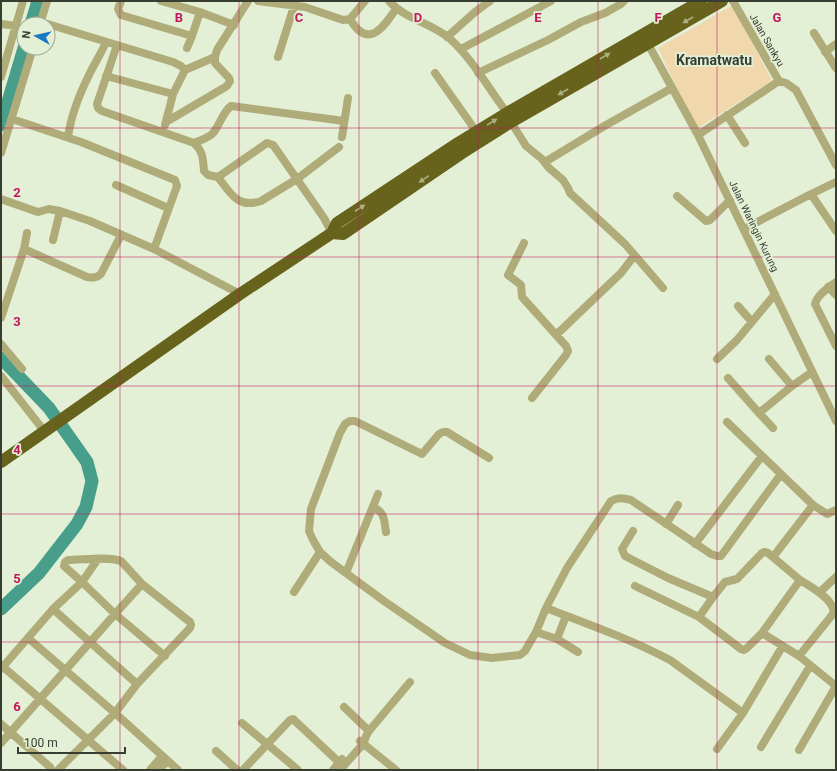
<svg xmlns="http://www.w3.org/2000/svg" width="837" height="771" viewBox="0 0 837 771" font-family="Roboto,sans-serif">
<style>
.green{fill:#f1d7ac}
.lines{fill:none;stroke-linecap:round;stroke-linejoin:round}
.river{stroke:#479e8b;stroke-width:13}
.minor{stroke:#afac7a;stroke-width:8}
.highway{stroke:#67621c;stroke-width:12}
.oneway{fill:#abb082}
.grid{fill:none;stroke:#c2185b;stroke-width:1;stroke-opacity:0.55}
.labels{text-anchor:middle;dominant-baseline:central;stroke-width:3.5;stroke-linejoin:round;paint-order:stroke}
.street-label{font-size:10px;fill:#383d32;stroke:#e3f0d5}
.district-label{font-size:14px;font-weight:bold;fill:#383d32;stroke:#e3f0d5}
.grid-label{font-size:13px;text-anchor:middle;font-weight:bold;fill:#c2185b;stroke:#e3f0d5;stroke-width:3.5;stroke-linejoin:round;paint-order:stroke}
</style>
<rect width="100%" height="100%" fill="#e3f0d5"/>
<path class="green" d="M733 5 772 81 696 129 658 48Z"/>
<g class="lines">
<path class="river" d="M31 24 38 1
M1 125 24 48
M1 358 49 408 87 462 92 481 86 507 77 524 39 573 1 609"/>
<path class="minor" d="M121 1 118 9 121 15 192 36 200 12
M161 1 200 12 234 25
M258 1 305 7 343 20 350 19 365 1
M389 1C405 19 431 23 449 38 471 57 489 89 507 113
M733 1 779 81 786 83 796 90 836 165
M350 19C368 50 383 28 396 9
M41 22 173 62 181 66 185 70 173 94
M1 24 17 26
M40 24 47 1
M814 33 836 68
M447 37 475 12 490 1
M648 44 698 135 836 421
M117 45 97 104 98 108 102 111 194 143C203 151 203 159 204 171L208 175 218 177C230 193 238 209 261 201L297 179 339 147
M187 48 192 36
M461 49 551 1
M825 52 836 44
M278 57 294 6
M185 70 215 57
M435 73 476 131
M478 73 548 40 581 22 605 13 621 4 624 1
M106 76 173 94 165 125
M1 77 23 1
M727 115 745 143
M12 119 81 142 175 180 177 186 154 249
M166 122 227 86 230 81 229 78 215 63V57L217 50 248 1H247
M511 122 526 146 542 159 549 168 563 180 568 188 570 193 625 244 663 288
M698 135 779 81
M68 137C71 116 79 95 89 75 94 64 101 54 106 42
M342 137 348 98
M194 143C200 140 209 138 213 133 220 125 222 113 231 106L344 121
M1 153 33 48
M545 162 606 125 672 88
M218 177 267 143 273 145 276 149 324 218 332 233
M116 185 168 208
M811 194 836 182
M677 196 706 221 710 220 730 200
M1 199 35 211 38 212 49 209 60 211 90 221 154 249 240 294
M744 229 811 194 836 231
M53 240 60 211
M524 243 508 275 521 285 522 297 566 346 568 351 566 355 532 398
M24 249 87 277C93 278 97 278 101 274L121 235
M836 282C829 287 817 295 815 304L836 346
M828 287 836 295
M738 306 752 322
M1 318 24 249 27 233
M556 335 621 273 634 256
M1 344 22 369
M717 359 737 340 775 294
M769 359 792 386
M1 376 45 432
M728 378 759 413 792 386 812 372
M759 413 773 428
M727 422 813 505 827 514 836 510
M489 458 447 432H443L439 434 422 454 355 421H350L345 424 340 433 311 509 309 531 313 540 320 552 331 562 384 601 445 643 470 655 492 658 520 655 525 651 536 632 546 608 567 568 611 501C619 497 623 498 631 500L711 554 717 556H721L781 474
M373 507C385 512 384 520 386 532
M666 524 678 505
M633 531 622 549 625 556 668 578 713 597 699 617 741 649 744 650 747 648 762 633 799 656 836 686
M695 544 762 456
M773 557 813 505
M346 573 378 494
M142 584 115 614 165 656
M635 586 699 617
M294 592 320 552
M820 592 836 577
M713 597 725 582 737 579 762 553 764 552 768 553 800 580 762 633
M546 608C588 624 630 639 670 660L743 713
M53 609 137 684
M536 632 557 639 578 652
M28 638 115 713 178 770
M557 639 566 616
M799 656 833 614C837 601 810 586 800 580
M1 665 123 770
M1 669 53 609 82 582 98 559
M344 707 369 731
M242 723 298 770
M1 724 50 767 51 770
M360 741 396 770
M1 743 115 614 82 582 64 566 65 562 68 560C83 560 107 556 121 561L142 584 190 622 191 625 190 628 137 684 115 713 58 770
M761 747 810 666
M717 749 743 713 782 647
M799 750 836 686
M216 751 237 770
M150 770 162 756
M159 770 167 761
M243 770 290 720 293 719 343 766
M333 770 342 759
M340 770 364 743 366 736 369 731 410 682"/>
<path class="highway" d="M332 233 343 234 462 153 511 122 722 1
M1 462 240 294 332 233 337 223 458 143 507 113 701 1"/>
</g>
<defs><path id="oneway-solid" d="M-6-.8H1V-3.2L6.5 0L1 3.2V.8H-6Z"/></defs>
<g class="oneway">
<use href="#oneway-solid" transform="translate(688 20) rotate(150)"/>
<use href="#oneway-solid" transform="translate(605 56) rotate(-30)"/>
<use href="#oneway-solid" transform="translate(563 92) rotate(150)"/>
<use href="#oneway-solid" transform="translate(492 122) rotate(-32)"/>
<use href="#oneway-solid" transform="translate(424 179) rotate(146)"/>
<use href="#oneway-solid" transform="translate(360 208) rotate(-33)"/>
</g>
<path class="grid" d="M120 1V770M239 1V770M359 1V770M478 1V770M598 1V770M717 1V770M1 128H836M1 257H836M1 386H836M1 514H836M1 642H836"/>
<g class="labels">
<g class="street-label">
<text transform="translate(767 40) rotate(60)">Jalan Sankyu</text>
<text transform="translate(754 226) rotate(64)">Jalan Waringin Kurung</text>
</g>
<g class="district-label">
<text x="714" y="60">Kramatwatu</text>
</g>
</g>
<g class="grid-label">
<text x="179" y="22">B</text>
<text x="299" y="22">C</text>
<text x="418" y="22">D</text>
<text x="538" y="22">E</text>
<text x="658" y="22">F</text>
<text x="777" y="22">G</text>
<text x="17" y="197">2</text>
<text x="17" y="326">3</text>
<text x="17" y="454">4</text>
<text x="17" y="583">5</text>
<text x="17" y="711">6</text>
</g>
<rect width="837" height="771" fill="none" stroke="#383d32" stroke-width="4"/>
<g transform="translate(36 36) rotate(278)"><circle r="19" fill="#e3f0d5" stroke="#9fa894"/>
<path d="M0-3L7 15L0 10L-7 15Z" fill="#1979c5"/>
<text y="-6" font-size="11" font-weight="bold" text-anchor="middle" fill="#383d32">N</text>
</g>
<path d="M18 747v6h107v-6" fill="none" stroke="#383d32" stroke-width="2"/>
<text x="24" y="747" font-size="12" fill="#383d32" stroke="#e3f0d5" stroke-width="3" paint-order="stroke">100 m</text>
</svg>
